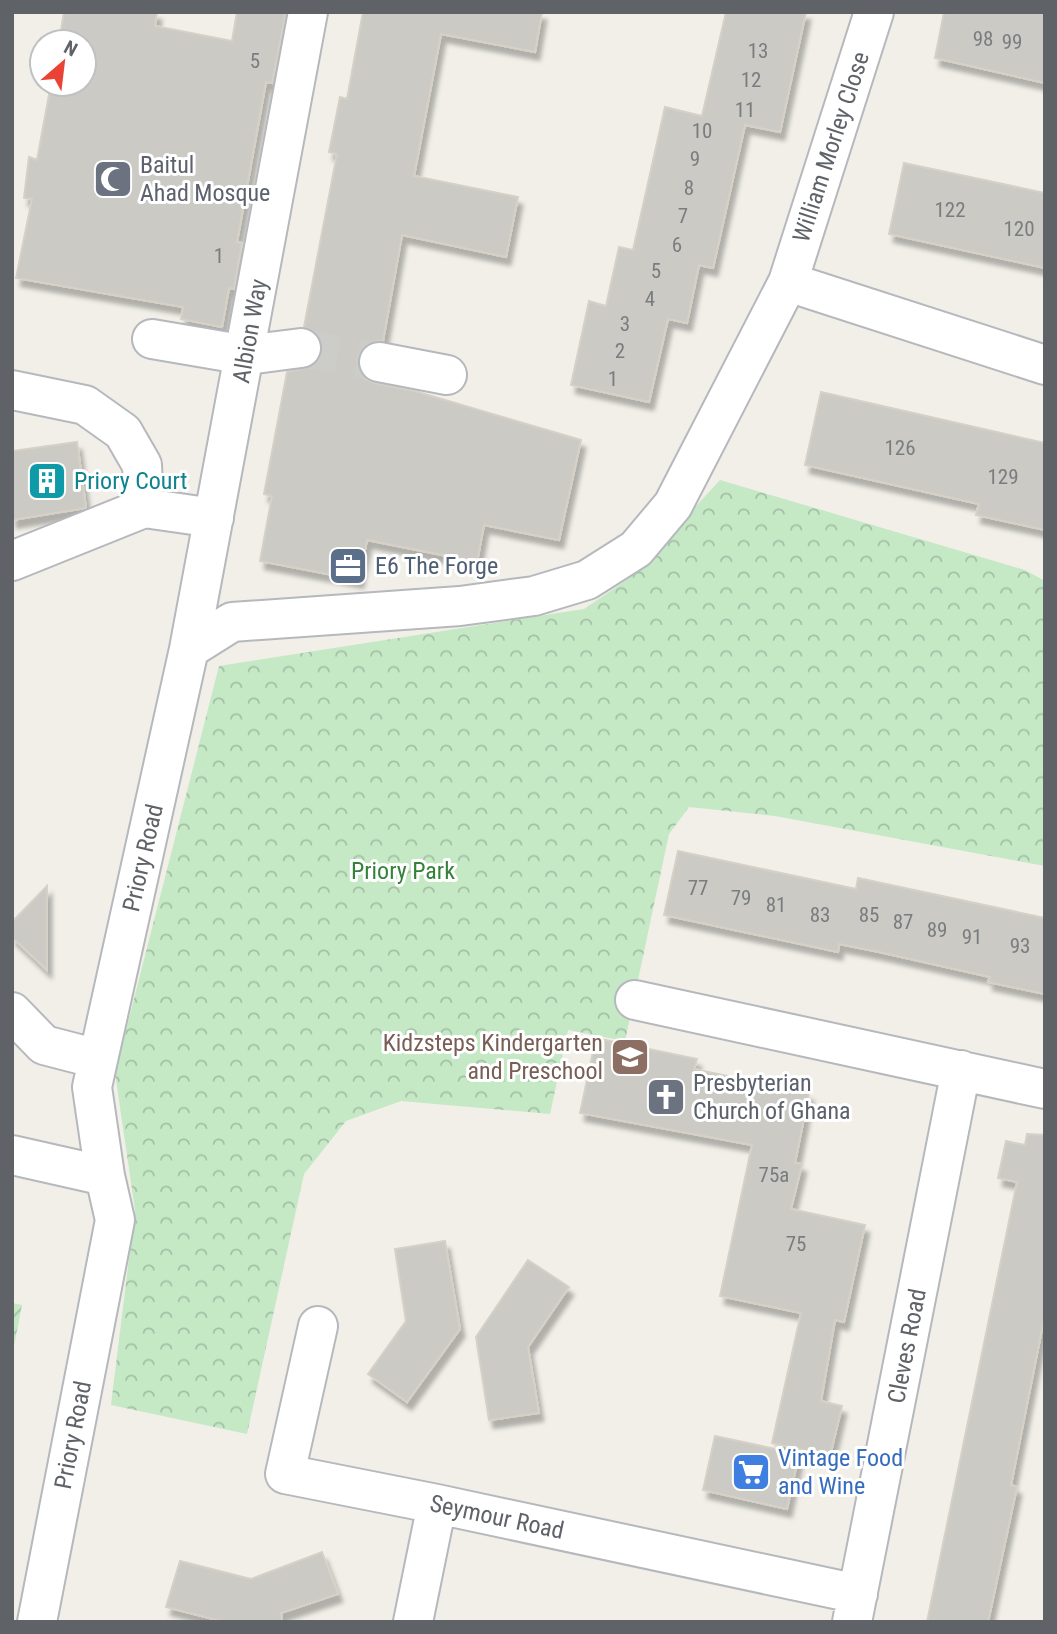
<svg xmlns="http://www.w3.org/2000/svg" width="1057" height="1634" viewBox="0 0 1057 1634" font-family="'Roboto Condensed',sans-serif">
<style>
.park{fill:url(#park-crowns)}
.garden{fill:url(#garden-furrows)}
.building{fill:#cccac5;stroke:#d6d1c6;stroke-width:2;filter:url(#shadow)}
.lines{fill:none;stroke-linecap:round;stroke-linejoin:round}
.minor-tunnel{stroke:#ccccc8;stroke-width:38;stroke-dasharray:38 19;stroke-linecap:butt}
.minor-casing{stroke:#b5b8bc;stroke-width:42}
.minor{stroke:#fff;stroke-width:38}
.labels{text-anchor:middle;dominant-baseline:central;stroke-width:6;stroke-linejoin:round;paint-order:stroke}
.number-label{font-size:21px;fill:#7a7d7f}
.street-label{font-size:24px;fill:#5f6368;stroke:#fff}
.worship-label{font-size:24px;fill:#5b616d;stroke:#fff;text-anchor:start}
.culture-label{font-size:24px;fill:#0d838f;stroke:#fff;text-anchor:start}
.service-label{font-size:24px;fill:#4e5e75;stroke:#fff;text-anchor:start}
.park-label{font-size:24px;fill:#348238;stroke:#fff}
.education-label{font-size:24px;fill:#785e54;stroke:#fff;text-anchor:end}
.shop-label{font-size:24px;fill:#366cbe;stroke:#fff;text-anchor:start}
</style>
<defs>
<pattern id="park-crowns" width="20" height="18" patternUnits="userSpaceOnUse" patternTransform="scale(1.75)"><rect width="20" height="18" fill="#c5e8c5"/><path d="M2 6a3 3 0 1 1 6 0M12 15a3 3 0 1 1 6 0" fill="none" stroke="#a3c0a4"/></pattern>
<pattern id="garden-furrows" width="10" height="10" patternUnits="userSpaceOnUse" patternTransform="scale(1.75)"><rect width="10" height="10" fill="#c5e8c5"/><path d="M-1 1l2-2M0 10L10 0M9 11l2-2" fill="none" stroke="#a3c0a4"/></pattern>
<filter id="shadow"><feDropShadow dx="4.5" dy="8" stdDeviation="2" flood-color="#0004"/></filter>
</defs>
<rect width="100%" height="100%" fill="#f1efe8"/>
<path class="park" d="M720 480 1025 570 1045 581V866L775 816 689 807 669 834 625 1041 568 1030 550 1114 401 1101 346 1121 304 1174 247 1434 111 1405 135 1210 115 1073 219 666 584 609 631 577Z"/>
<path class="garden" d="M12 1303 22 1305 12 1356Z"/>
<path class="building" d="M64 12H157L155 26 232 41 237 12H286L272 83 266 82 237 242 242 243 234 289 229 288 222 327 181 319 183 307 16 278 32 199 24 198 29 157 37 160 51 84H84V42H59Z
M363 12H542L535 52 441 34 414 176 518 197 506 257 402 235 383 341 371 342 362 348 357 359 359 370 365 379 375 383 418 392 581 440 559 540 484 525 477 562 367 540 359 580 260 561 272 496 264 494 287 372 314 366 321 356 323 346 319 335 304 327 337 154 329 152 340 97 347 99Z
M726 12H806L780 132 745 125 713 268 699 265 687 323 668 319 649 402 571 385 589 301 606 306 619 247 633 250 665 107 702 116Z
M944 12H1045V83L935 58Z
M904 163 1045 193V268L889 234Z
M821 392 1045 443V530L976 515 979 504 805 465Z
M77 442 86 508 12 520V451Z
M678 851 856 889 858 878 1045 918V994L988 982 990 977 879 952 839 944 838 952 664 915Z
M47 886V970L12 937V922Z
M596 1038 697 1059 694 1069 809 1093 795 1163 802 1164 791 1209 865 1225 844 1322 835 1320 821 1401 842 1406 830 1456 772 1443 801 1313 720 1296 752 1145 580 1113Z
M1027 1134 1045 1135V1314L1011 1485 1017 1487 988 1622H927L1017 1182 998 1178 1006 1141 1025 1145Z
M445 1241 460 1329 407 1402 368 1374 406 1321 395 1249Z
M528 1260 569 1287 528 1347 539 1413 489 1420 476 1337Z
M715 1436 799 1454 787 1509 703 1490Z
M322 1552 338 1594 281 1613 282 1622H225L166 1607 180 1561 251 1579Z"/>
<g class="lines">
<path class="minor-tunnel" d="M301 348 379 362"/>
<g class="minor-casing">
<path id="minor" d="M788 282 1045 365
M152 339 246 355 301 348
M379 362 447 375
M12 390 85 405 123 432 142 465 144 508
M12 561 144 508 214 518
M189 649 232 622 460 606 534 596 587 580 636 549 673 505 788 282 874 12
M635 1000 1045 1089
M12 1012 44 1045 98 1059
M12 1155 105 1176
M318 1326 285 1474 437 1504 858 1594
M37 1622 115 1220 105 1176 92 1087 189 649 308 12
M413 1622 437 1504
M852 1622 961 1070"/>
</g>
<use href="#minor" class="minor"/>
</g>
<defs>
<g id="mosque-square" transform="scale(2.0125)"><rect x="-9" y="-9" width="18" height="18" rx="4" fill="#6b7280" stroke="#fff"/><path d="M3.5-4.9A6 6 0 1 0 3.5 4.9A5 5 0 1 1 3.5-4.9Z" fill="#fff"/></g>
<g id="building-square" transform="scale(2.0125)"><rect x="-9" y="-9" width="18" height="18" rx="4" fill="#0f9aa8" stroke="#fff"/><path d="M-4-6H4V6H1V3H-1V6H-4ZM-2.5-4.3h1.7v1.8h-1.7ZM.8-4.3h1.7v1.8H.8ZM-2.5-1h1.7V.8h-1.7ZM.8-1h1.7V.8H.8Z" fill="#fff"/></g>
<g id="office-square" transform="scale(2.0125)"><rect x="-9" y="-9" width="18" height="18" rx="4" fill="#5c6f8a" stroke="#fff"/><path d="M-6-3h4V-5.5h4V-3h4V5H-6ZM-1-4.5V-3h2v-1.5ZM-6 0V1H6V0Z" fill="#fff"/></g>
<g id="school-square" transform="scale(2.0125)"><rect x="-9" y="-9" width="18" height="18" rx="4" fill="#8d6e63" stroke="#fff"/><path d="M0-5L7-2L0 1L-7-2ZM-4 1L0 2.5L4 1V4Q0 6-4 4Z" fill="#fff"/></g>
<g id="church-square" transform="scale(2.0125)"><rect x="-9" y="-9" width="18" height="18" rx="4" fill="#6b7280" stroke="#fff"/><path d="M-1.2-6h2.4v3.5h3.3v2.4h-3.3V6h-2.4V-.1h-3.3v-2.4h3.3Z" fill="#fff"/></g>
<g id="supermarket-square" transform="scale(2.0125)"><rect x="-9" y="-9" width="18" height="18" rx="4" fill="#3f7fe0" stroke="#fff"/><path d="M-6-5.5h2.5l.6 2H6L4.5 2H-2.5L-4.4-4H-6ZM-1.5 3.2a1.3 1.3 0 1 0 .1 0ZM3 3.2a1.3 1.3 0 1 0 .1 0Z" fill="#fff"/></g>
</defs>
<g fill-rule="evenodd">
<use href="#mosque-square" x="113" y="179"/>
<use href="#building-square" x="47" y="481"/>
<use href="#office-square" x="348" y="566"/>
<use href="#school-square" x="630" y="1057"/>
<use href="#church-square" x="666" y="1097"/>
<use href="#supermarket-square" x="751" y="1472"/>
</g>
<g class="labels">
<g class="number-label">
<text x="983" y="39">98</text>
<text x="1012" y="42">99</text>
<text x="758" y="51">13</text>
<text x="255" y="61">5</text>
<text x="751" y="80">12</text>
<text x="745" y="110">11</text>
<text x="702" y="131">10</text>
<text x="695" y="159">9</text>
<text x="689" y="188">8</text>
<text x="950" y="210">122</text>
<text x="683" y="216">7</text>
<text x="1019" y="229">120</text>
<text x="677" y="245">6</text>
<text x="219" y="256">1</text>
<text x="656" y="271">5</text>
<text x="650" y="299">4</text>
<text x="625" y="324">3</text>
<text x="620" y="351">2</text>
<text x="613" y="379">1</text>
<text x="900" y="448">126</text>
<text x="1003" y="477">129</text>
<text x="698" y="888">77</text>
<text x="741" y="898">79</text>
<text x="776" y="905">81</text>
<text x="820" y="915">83</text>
<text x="869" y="915">85</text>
<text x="903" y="922">87</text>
<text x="937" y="930">89</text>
<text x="972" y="937">91</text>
<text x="1020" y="946">93</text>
<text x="774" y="1175">75a</text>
<text x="796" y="1244">75</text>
</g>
<g class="street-label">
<text transform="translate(831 147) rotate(-72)">William Morley Close</text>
<text transform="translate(250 331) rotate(-80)">Albion Way</text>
<text transform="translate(143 858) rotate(-77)">Priory Road</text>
<text transform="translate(907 1346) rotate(-79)">Cleves Road</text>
<text transform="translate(73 1435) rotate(-79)">Priory Road</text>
<text transform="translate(497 1517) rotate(12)">Seymour Road</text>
</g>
<g class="worship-label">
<text x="140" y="165">Baitul<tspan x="140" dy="28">Ahad Mosque</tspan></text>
<text x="693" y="1083">Presbyterian<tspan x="693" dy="28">Church of Ghana</tspan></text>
</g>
<g class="culture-label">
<text x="74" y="481">Priory Court</text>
</g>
<g class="service-label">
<text x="375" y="566">E6 The Forge</text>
</g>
<g class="park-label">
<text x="403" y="871">Priory Park</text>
</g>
<g class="education-label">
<text x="603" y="1043">Kidzsteps Kindergarten<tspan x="603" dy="28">and Preschool</tspan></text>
</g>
<g class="shop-label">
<text x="778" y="1458">Vintage Food<tspan x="778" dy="28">and Wine</tspan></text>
</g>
</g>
<rect width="1057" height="1634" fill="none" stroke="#5f6368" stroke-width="28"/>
<g transform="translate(63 63) rotate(28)"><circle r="33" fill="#ffffff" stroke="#bfc1c3" stroke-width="2"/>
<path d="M0-5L12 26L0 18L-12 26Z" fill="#ea4335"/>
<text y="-10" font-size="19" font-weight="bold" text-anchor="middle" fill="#5f6368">N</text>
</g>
</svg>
